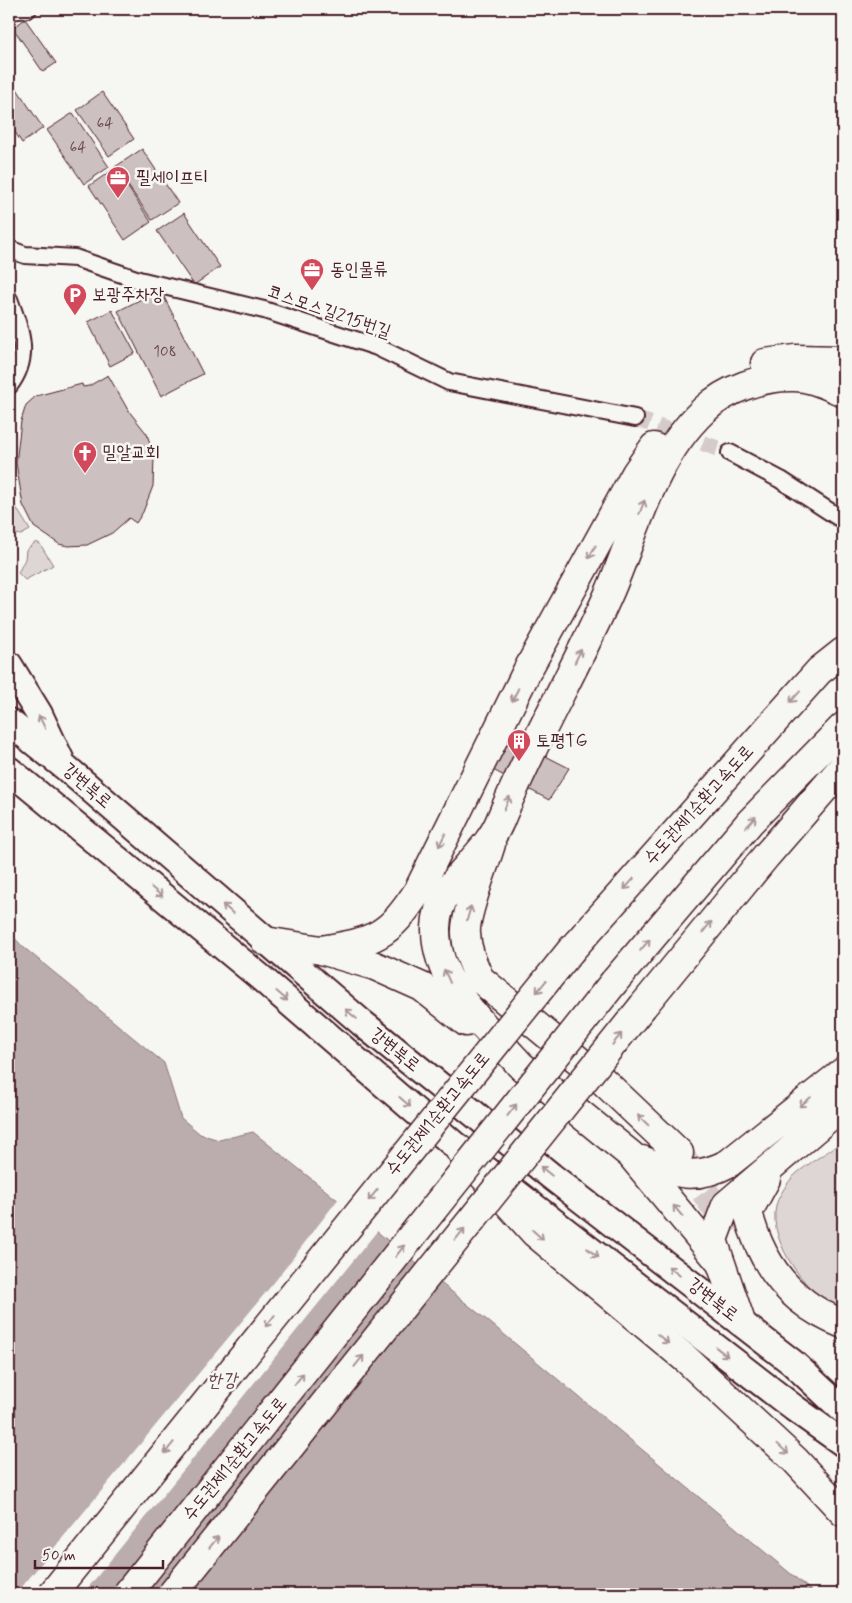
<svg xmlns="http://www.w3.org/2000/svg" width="852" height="1603" viewBox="0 0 852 1603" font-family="Mynerve,'Poor Story',sans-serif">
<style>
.green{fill:#ddd6d5;stroke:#947a80}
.water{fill:#bbadae;stroke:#8e747a}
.pier{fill:#f6f6f2}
.building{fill:#ccc1c0;stroke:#4a1f2b}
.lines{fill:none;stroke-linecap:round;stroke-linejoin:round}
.minor-tunnel{stroke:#d4cbca;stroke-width:16;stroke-dasharray:16 8;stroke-linecap:butt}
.motorway-tunnel{stroke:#d4cbca;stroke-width:28;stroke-dasharray:28 14;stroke-linecap:butt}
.minor-casing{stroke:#4a1f2b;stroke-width:20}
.trunk-casing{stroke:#4a1f2b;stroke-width:30}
.motorway-casing{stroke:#4a1f2b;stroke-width:31}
.minor{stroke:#f6f6f2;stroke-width:16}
.trunk{stroke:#f6f6f2;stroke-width:26}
.motorway{stroke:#f6f6f2;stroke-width:28}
.motorway-bridge-casing{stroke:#4a1f2b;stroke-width:31;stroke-linecap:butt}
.motorway-bridge{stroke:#f6f6f2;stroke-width:28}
.oneway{stroke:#a99598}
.labels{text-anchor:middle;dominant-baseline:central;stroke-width:5;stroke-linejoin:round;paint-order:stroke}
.number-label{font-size:15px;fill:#6a4850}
.poi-label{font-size:18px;fill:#4a1f2b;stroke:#f6f6f2;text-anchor:start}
.street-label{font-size:18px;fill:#4a1f2b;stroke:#f6f6f2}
.water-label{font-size:19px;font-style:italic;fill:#6c4a52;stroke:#f6f6f2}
</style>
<rect width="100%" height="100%" fill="#f6f6f2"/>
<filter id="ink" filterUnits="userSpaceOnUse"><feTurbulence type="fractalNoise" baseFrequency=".02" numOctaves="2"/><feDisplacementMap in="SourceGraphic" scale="10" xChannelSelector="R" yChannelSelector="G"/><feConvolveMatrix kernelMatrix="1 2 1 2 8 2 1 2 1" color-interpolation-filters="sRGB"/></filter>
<g filter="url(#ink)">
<path class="green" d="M9 496 30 530 21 535 9 533Z
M36 542 40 544 53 565 25 580 18 573 25 559 26 550Z
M843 1141V1313C811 1299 767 1243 776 1206 777 1199 786 1185 791 1179 800 1168 830 1151 843 1141Z"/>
<path class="water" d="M9 932 22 946 164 1063 181 1118 200 1134 219 1140 253 1132 488 1321 815 1594H9Z"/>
<path class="pier" d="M339 1198 378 1230 83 1594H16L276 1280Z"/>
<path class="building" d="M25 19 56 63 43 72 13 28Z
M9 77 43 128 22 143 9 123Z
M102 92 134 139 109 156 77 110Z
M73 113 109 167 84 184 47 130Z
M142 149 178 203 152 220 115 167Z
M115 168 151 222 125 240 89 186Z
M184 213 220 267 194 285 157 231Z
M153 293 157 301 164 297 203 374 161 396 118 311Z
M112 310 135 353 110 366 88 322Z
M108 375 128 410 147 434 154 458 153 486 143 512 136 523 129 518 112 533 87 545 68 546 59 544 34 527 23 505 16 463 21 421 26 405 36 396 82 384 83 387 89 386Z
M485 725 569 768 549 800 469 757Z"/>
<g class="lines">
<path class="minor-tunnel" d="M635 418 730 453"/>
<path class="motorway-tunnel" d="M681 1157 732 1232"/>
<g class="minor-casing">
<path id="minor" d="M9 11 28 9
M9 249 25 255 75 258 139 280 264 310 377 347 449 382 635 418
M9 299C20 330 32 356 9 386
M730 453 781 480 838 517"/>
</g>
<g class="trunk-casing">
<path id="trunk" d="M9 665 39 714 61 761
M9 722 64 766 362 1023 551 1176 793 1363 843 1410
M9 770 260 977 458 1148 794 1408 843 1443"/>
</g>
<g class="motorway-casing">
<path id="motorway" d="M765 363 795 359 843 360
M491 844C485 865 464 915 466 934 467 951 473 964 480 979L601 1079 679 1153
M265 941 321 950 375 966 422 987 466 1022
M572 949 819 671 843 652
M321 950C375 941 388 937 418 891L527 671 636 473 654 447
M614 982 750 822 843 727
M643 1006 766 856 843 767
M519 1064 631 1155 720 1262
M522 1067C487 1027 435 986 436 928 437 882 484 860 500 821 532 742 576 669 610 591 637 528 652 459 704 410 726 389 761 377 791 377 809 376 827 385 843 392
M458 1148 535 1233 686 1359 795 1460 843 1512
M642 1160C676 1174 695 1181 729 1163L843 1072
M766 1179 748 1212C761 1265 792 1304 843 1324
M741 1322 713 1240 726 1205 843 1105"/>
</g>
<use href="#minor" class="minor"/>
<use href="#trunk" class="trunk"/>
<use href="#motorway" class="motorway"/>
<g class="motorway-bridge-casing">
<path id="motorway-bridge" d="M52 1594 572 949
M127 1594 614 982
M172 1594 643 1006"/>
</g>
<use href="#motorway-bridge" class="motorway-bridge"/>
</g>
<defs><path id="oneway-shaft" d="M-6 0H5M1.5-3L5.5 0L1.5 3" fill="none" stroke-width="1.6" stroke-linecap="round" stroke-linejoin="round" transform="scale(1.25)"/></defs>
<g class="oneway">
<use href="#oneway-shaft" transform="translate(642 507) rotate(-69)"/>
<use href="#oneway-shaft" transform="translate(592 552) rotate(119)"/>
<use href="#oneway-shaft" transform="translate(578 656) rotate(-64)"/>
<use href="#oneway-shaft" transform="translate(515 695) rotate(117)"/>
<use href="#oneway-shaft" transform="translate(795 697) rotate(132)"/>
<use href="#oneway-shaft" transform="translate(42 722) rotate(-116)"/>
<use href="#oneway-shaft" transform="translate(507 803) rotate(-66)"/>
<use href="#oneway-shaft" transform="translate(751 822) rotate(-48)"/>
<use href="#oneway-shaft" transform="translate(442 840) rotate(116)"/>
<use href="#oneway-shaft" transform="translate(629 884) rotate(132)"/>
<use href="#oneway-shaft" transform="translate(157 892) rotate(40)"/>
<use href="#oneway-shaft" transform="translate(228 909) rotate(-139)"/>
<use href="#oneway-shaft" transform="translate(469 913) rotate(-74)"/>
<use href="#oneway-shaft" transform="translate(707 927) rotate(-51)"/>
<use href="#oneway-shaft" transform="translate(645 945) rotate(-50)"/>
<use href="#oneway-shaft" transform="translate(447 976) rotate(-114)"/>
<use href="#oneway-shaft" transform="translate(541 987) rotate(129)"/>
<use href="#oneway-shaft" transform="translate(282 996) rotate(41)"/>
<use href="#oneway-shaft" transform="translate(351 1014) rotate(-140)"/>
<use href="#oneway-shaft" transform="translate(617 1039) rotate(-51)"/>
<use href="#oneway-shaft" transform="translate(405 1102) rotate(41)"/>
<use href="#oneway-shaft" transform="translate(805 1102) rotate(141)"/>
<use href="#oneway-shaft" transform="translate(512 1110) rotate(-52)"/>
<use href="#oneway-shaft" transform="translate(643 1120) rotate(-136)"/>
<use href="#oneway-shaft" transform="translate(546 1171) rotate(-141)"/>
<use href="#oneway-shaft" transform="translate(373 1195) rotate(129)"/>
<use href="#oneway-shaft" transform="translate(678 1211) rotate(-130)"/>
<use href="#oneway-shaft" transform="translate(460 1234) rotate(-51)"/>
<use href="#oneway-shaft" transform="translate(538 1235) rotate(42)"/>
<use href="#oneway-shaft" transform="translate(400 1251) rotate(-52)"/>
<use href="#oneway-shaft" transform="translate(593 1253) rotate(38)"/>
<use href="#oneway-shaft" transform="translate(674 1271) rotate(-142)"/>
<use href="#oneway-shaft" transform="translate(270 1321) rotate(129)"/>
<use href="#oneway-shaft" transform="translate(663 1339) rotate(40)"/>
<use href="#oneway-shaft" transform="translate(722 1352) rotate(38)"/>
<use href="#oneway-shaft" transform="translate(359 1361) rotate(-51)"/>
<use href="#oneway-shaft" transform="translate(299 1379) rotate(-52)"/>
<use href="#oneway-shaft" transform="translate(169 1448) rotate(129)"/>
<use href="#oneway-shaft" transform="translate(783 1449) rotate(43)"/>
<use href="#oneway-shaft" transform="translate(214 1542) rotate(-51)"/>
</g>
</g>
<defs>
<g id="office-pin" transform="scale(1.25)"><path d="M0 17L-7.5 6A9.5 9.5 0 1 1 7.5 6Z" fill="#d1495b" stroke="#f6f6f2"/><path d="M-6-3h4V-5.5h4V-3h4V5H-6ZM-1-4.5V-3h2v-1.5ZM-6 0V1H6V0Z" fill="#fff"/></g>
<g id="parking-pin" transform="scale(1.25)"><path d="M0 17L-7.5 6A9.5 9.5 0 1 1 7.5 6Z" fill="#d1495b" stroke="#f6f6f2"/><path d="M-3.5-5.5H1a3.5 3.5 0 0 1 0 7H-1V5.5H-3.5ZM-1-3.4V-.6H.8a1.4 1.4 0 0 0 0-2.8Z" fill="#fff"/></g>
<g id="church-pin" transform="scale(1.25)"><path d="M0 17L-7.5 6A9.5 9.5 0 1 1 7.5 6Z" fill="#d1495b" stroke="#f6f6f2"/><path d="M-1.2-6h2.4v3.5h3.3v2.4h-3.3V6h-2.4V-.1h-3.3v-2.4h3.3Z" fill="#fff"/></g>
<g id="building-pin" transform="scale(1.25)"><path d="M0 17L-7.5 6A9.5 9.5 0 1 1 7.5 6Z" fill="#d1495b" stroke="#f6f6f2"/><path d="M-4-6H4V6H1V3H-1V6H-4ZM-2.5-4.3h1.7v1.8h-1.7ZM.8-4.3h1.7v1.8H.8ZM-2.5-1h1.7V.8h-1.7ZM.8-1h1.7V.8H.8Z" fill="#fff"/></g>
</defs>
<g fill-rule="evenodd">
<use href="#office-pin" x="118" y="178"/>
<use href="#office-pin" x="312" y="270"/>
<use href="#parking-pin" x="75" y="295"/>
<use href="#church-pin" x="85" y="453"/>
<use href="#building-pin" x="519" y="741"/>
</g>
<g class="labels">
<g class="number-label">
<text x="105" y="124">64</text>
<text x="78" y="148">64</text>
<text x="165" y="352">108</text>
</g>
<g class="poi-label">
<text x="136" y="178">필세이프티</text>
<text x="330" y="270">동인물류</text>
<text x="92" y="295">보광주차장</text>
<text x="102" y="453">밀알교회</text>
<text x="536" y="741">토평TG</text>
</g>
<g class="street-label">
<text transform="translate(329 312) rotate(19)">코스모스길215번길</text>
<text transform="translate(87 786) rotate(41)">강변북로</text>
<text transform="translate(699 805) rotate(-48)">수도권제1순환고속도로</text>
<text transform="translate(395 1050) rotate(39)">강변북로</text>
<text transform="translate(438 1114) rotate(-51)">수도권제1순환고속도로</text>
<text transform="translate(713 1300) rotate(38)">강변북로</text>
<text transform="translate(235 1459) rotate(-51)">수도권제1순환고속도로</text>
</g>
<g class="water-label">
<text x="222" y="1380">한강</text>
</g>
</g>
<rect width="852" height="1603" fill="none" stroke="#f6f6f2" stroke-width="30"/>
<rect x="15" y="15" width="822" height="1573" fill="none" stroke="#4a1f2b" stroke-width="2" filter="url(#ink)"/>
<path d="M35 1560v8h128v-8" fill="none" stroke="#4a1f2b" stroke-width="2.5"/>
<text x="42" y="1560" font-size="15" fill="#4a1f2b" stroke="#f6f6f2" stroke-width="4" paint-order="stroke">50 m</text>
</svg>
